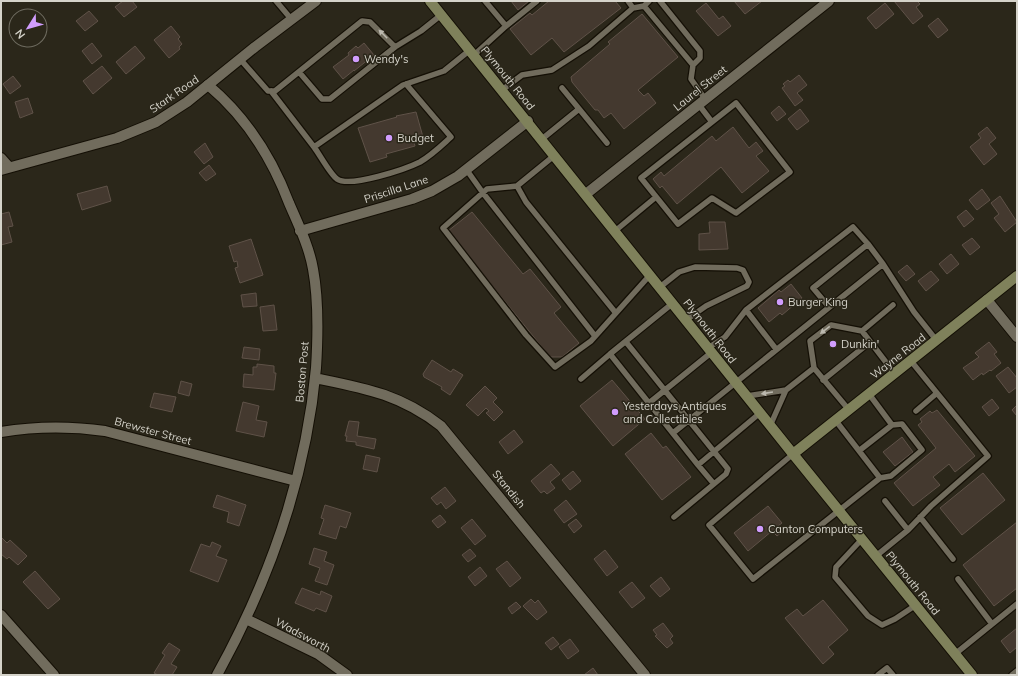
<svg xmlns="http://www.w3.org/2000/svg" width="1018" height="676" viewBox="0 0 1018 676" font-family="Mulish,sans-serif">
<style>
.building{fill:#44392f;stroke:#5f5248}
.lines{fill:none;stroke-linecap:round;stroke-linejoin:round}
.service-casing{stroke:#140f05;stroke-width:8}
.minor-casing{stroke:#140f05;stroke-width:12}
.tertiary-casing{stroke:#140f05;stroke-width:12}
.secondary-casing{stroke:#140f05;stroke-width:12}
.service{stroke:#716c5d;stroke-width:5.5}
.minor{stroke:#716c5d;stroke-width:10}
.tertiary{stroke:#716c5d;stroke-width:10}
.secondary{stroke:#7f815b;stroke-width:10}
.oneway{fill:#bcb9af}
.poi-dot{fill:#d19dfe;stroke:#2b271a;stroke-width:1.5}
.labels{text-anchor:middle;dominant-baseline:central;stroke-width:3;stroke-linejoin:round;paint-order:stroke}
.poi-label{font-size:11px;fill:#d5d3ca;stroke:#2b271a;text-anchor:start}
.street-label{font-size:11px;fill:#d5d3ca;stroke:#2b271a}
</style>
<rect width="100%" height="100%" fill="#2b271a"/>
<path class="building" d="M123 1H132L137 7 124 17 115 7Z
M511 1H529L518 10Z
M549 1H615L621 8 564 52 552 38 531 55 510 29 530 13 532 15Z
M734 1H762L745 14Z
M894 1H917L920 4 916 7 923 16 913 24Z
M706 3 719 19 723 16 731 26 718 36 696 11Z
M885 3 894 14 876 29 867 18Z
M89 11 98 21 85 31 76 21Z
M642 14 678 57 638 90 644 96 648 93 656 103 624 129 611 113 604 118 598 110H595L572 82 571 77 610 44 608 42Z
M938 18 948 30 938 38 928 26Z
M171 26 180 37 178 39 182 44 179 47 180 49 169 58 154 40Z
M92 43 102 56 92 64 82 51Z
M364 43 374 55 354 71V70L343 79 333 67 349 55 348 53 356 46 358 48Z
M135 46 145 58 126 74 116 62Z
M102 66 112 78 93 94 83 81Z
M799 75 807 85 797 93 803 100 795 106 782 88 785 86 783 84 788 80 790 82Z
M13 76 21 86 10 94 3 84Z
M28 98 33 113 20 118 15 102Z
M779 106 786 114 777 121 771 113Z
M800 109 809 121 797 130 788 119Z
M416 112 423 137 413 139 415 146 386 154 387 157 370 162 358 128 397 117 396 116Z
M733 127 749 148 756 142 763 151 756 156 769 171 742 193 721 167 677 204 662 186 660 188 653 179 661 172 664 176 712 136 716 141Z
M987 127 996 138 989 144 997 154 984 165 970 147 981 138 978 134Z
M205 143 213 157 204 164 194 152Z
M209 165 216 174 206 181 199 173Z
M107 186 111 201 82 210 77 194Z
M982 189 990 200 977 210 969 200Z
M1000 196 1017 222 1005 232 994 218 999 214 991 203Z
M966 210 974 219 964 227 957 217Z
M9 212 13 226 8 227 12 242 1 245V214Z
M472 212 523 274 530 269 561 307 554 313 579 343 562 357H550L448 231Z
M709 222H725L728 249 699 250V234L710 233Z
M972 238 980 247 970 255 962 245Z
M251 239 263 275 240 283 235 268 238 267 237 261 234 262 229 246Z
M951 254 959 264 947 274 939 264Z
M907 265 915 274 906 281 898 272Z
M931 271 939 280 926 291 918 281Z
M791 284 802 298 782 315 780 313 769 322 758 308 779 290 781 292Z
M256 293 257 306 243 307 241 295Z
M274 305 277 330 263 331 260 307Z
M989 342 997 352 994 354 1001 363 991 371 990 370 983 375 982 373 973 380 963 368 979 357 975 353Z
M244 347 260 349 259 360 242 358Z
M432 360 451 372 453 369 463 375 450 395 441 389 442 387 424 377 423 374Z
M257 364 274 366V373H276L274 390 243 387 244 374 253 375V367H257Z
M1008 367 1017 378V387L1009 393 996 376Z
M612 380 645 419 613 446 580 406Z
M181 381 192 384 189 396 178 393Z
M485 386 497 398 493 402 503 412 494 421 486 413 489 411 486 408 478 416 466 405Z
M154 393 176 397 172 412 150 407Z
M992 399 999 408 989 416 982 407Z
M243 402 259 406 256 420 267 422 264 437 236 431Z
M1017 405V416L1012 410Z
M937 410 975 456 955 472 949 464 933 477 940 485 913 506 894 483 936 448 918 425 922 422 920 419 930 411 932 413Z
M349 421 359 422 357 436 376 439 374 449 356 445V442L346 441 347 436H345Z
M514 430 523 442 508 454 499 442Z
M651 433 663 448 666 446 691 477 662 500 625 454Z
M902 437 913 452 895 466 883 452Z
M366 455 380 458 377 472 363 469Z
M551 464 560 474 550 482 555 488 547 494 544 491 541 493 531 481Z
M573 471 581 481 570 490 562 480Z
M983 473 1005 500 962 535 940 508Z
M445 487 456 501 446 509 441 502 437 505 431 498Z
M217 495 246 505 239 526 227 522 229 512 213 507Z
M566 500 577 514 564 523 554 510Z
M325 505 351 513 346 528 340 526 336 539 319 534 324 519 321 518Z
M768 506 782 523 778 526 782 532 777 536 772 531 748 551 734 533Z
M440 515 446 522 438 528 432 521Z
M472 519 486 536 475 545 461 528Z
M576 519 582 526 574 533 568 525Z
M1017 522V588L994 606 963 565Z
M1 537 7 543 10 540 27 556 18 565 9 557 7 559 1 554Z
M212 542 221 546 216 556 227 560 218 582 190 571 201 544 210 547Z
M314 548 327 552 324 561 334 565 327 585 315 581 320 568 309 564Z
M470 549 476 556 468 562 462 555Z
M605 550 618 567 607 576 594 559Z
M507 561 521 578 510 587 496 569Z
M480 567 487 576 475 586 468 577Z
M35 571 60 599 48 609 23 582Z
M661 577 670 589 660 597 650 586Z
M632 582 645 598 632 608 619 592Z
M302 588 320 595 321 591 332 596 326 612 316 608 314 611 295 603Z
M531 599 535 603 538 600 547 612 537 620 523 606Z
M823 600 848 630 828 647 834 654 823 664 785 618 797 609 803 616Z
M516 602 521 607 512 614 508 608Z
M663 623 673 636 670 639 673 643 667 648 655 636 657 635 653 630Z
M1017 628V647L1010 653 1001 641Z
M553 637 559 644 551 650 545 643Z
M570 639 579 651 568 659 559 647Z
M169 643 180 650 171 664 177 667 172 675H158L154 673 165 655 162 653Z
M593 668 598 675H584Z"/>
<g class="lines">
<g class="service-casing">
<path id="service" d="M276 1 292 20
M628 1 633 8
M660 1 700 51V58L693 65
M644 6 649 1
M506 26 537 1
M474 55 506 26 485 1
M240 59 268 91H275L362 21 370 22 395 47
M299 72 322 99H330L395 47 421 31 441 15
M562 88 607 143
M502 90 522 75 552 70 589 46 633 8 644 6 693 65 691 79 705 99
M271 91 314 147 403 85 444 71 470 50
M736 103 790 172 736 213 712 198 678 224 641 178Z
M699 105 712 122
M542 139 579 109
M314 147C320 155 330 174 337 179 350 188 406 169 420 162 432 155 441 146 451 137L406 84
M555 155 517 186 487 189 443 228 526 335 555 367 591 341 650 275
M466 169 483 193 595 336
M517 186 526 202 615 312
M615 231 656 197
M883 264 914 312 937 341
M660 287 679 272 695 267 737 268 743 270 749 282 747 286 706 306 686 320
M673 303 610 354 698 465 760 413
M746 310 776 349
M862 331 893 305
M626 342 728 469 726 474 674 517
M708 348 725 337 746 310 853 227 868 244
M581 379 610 354
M823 380 870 342
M747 396 786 390
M649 403 712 352
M849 410 814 368 810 341 831 325 862 331 895 374
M916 411 937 393
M770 426 786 390 814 368
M673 433 883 264 868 244 813 288 829 307
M860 450 892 425 869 394
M793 454 709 525 753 579 880 478 836 421
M698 465 714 484
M880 478 891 476 922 450 902 424 892 425
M885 501 908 530
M920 517 953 559
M862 539 836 567 835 577 868 616 882 625 895 619 916 605
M876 556 908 530 931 506 988 456 911 361
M958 579 992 624
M955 654 1017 604
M878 675 887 668 893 675
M1012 675 1017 671"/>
</g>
<g class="minor-casing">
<path id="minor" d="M208 85C245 116 272 158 289 203 298 224 309 246 313 269 319 301 318 336 316 368 306 478 270 579 217 675
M1 158 9 167
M586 194 829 1
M300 231 412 199 432 191 458 176 528 121
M987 300 1017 337
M315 378C364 388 400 394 441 426L645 675
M1 432C37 426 70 426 105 431L296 481
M1 615 54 675
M246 619 318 654 347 675"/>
</g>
<g class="tertiary-casing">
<path id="tertiary" d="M1 170 117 138 156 122 187 102 255 47 316 1"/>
</g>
<g class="secondary-casing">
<path id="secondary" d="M430 1 793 454 972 675
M793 454 1017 276"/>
</g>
<use href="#service" class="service"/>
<use href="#minor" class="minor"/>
<use href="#tertiary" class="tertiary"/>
<use href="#secondary" class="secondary"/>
</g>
<defs><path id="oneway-solid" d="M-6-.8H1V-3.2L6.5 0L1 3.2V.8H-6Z"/></defs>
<g class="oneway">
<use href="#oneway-solid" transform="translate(383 34) rotate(-135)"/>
<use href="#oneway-solid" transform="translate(825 330) rotate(142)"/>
<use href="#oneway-solid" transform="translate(767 393) rotate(171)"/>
</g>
<g class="poi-dot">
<circle cx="356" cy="59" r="4"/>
<circle cx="389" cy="138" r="4"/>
<circle cx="780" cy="302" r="4"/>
<circle cx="833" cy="344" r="4"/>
<circle cx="615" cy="412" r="4"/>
<circle cx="760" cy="529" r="4"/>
</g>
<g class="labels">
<g class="poi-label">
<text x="364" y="59">Wendy's</text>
<text x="397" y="138">Budget</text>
<text x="788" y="302">Burger King</text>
<text x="841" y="344">Dunkin'</text>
<text x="623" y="406">Yesterdays Antiques<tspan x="623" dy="13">and Collectibles</tspan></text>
<text x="768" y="529">Canton Computers</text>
</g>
<g class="street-label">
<text transform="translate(508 78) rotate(51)">Plymouth Road</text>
<text transform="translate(700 88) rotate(-39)">Laurel Street</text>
<text transform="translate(174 94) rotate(-35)">Stark Road</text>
<text transform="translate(396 189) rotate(-18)">Priscilla Lane</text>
<text transform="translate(710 331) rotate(52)">Plymouth Road</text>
<text transform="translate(898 356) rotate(-38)">Wayne Road</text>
<text transform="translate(302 372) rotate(-85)">Boston Post</text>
<text transform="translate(153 431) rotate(15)">Brewster Street</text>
<text transform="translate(509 489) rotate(51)">Standish</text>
<text transform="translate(913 583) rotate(51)">Plymouth Road</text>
<text transform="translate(303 635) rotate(28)">Wadsworth</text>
</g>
</g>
<rect width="1018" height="676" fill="none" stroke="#d5d3ca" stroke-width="4"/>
<g transform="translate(28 28) rotate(233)"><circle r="19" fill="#2b271a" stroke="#6f6c60"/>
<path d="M0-3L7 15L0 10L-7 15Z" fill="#d19dfe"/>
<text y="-6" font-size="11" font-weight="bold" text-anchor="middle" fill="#d5d3ca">N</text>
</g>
</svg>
